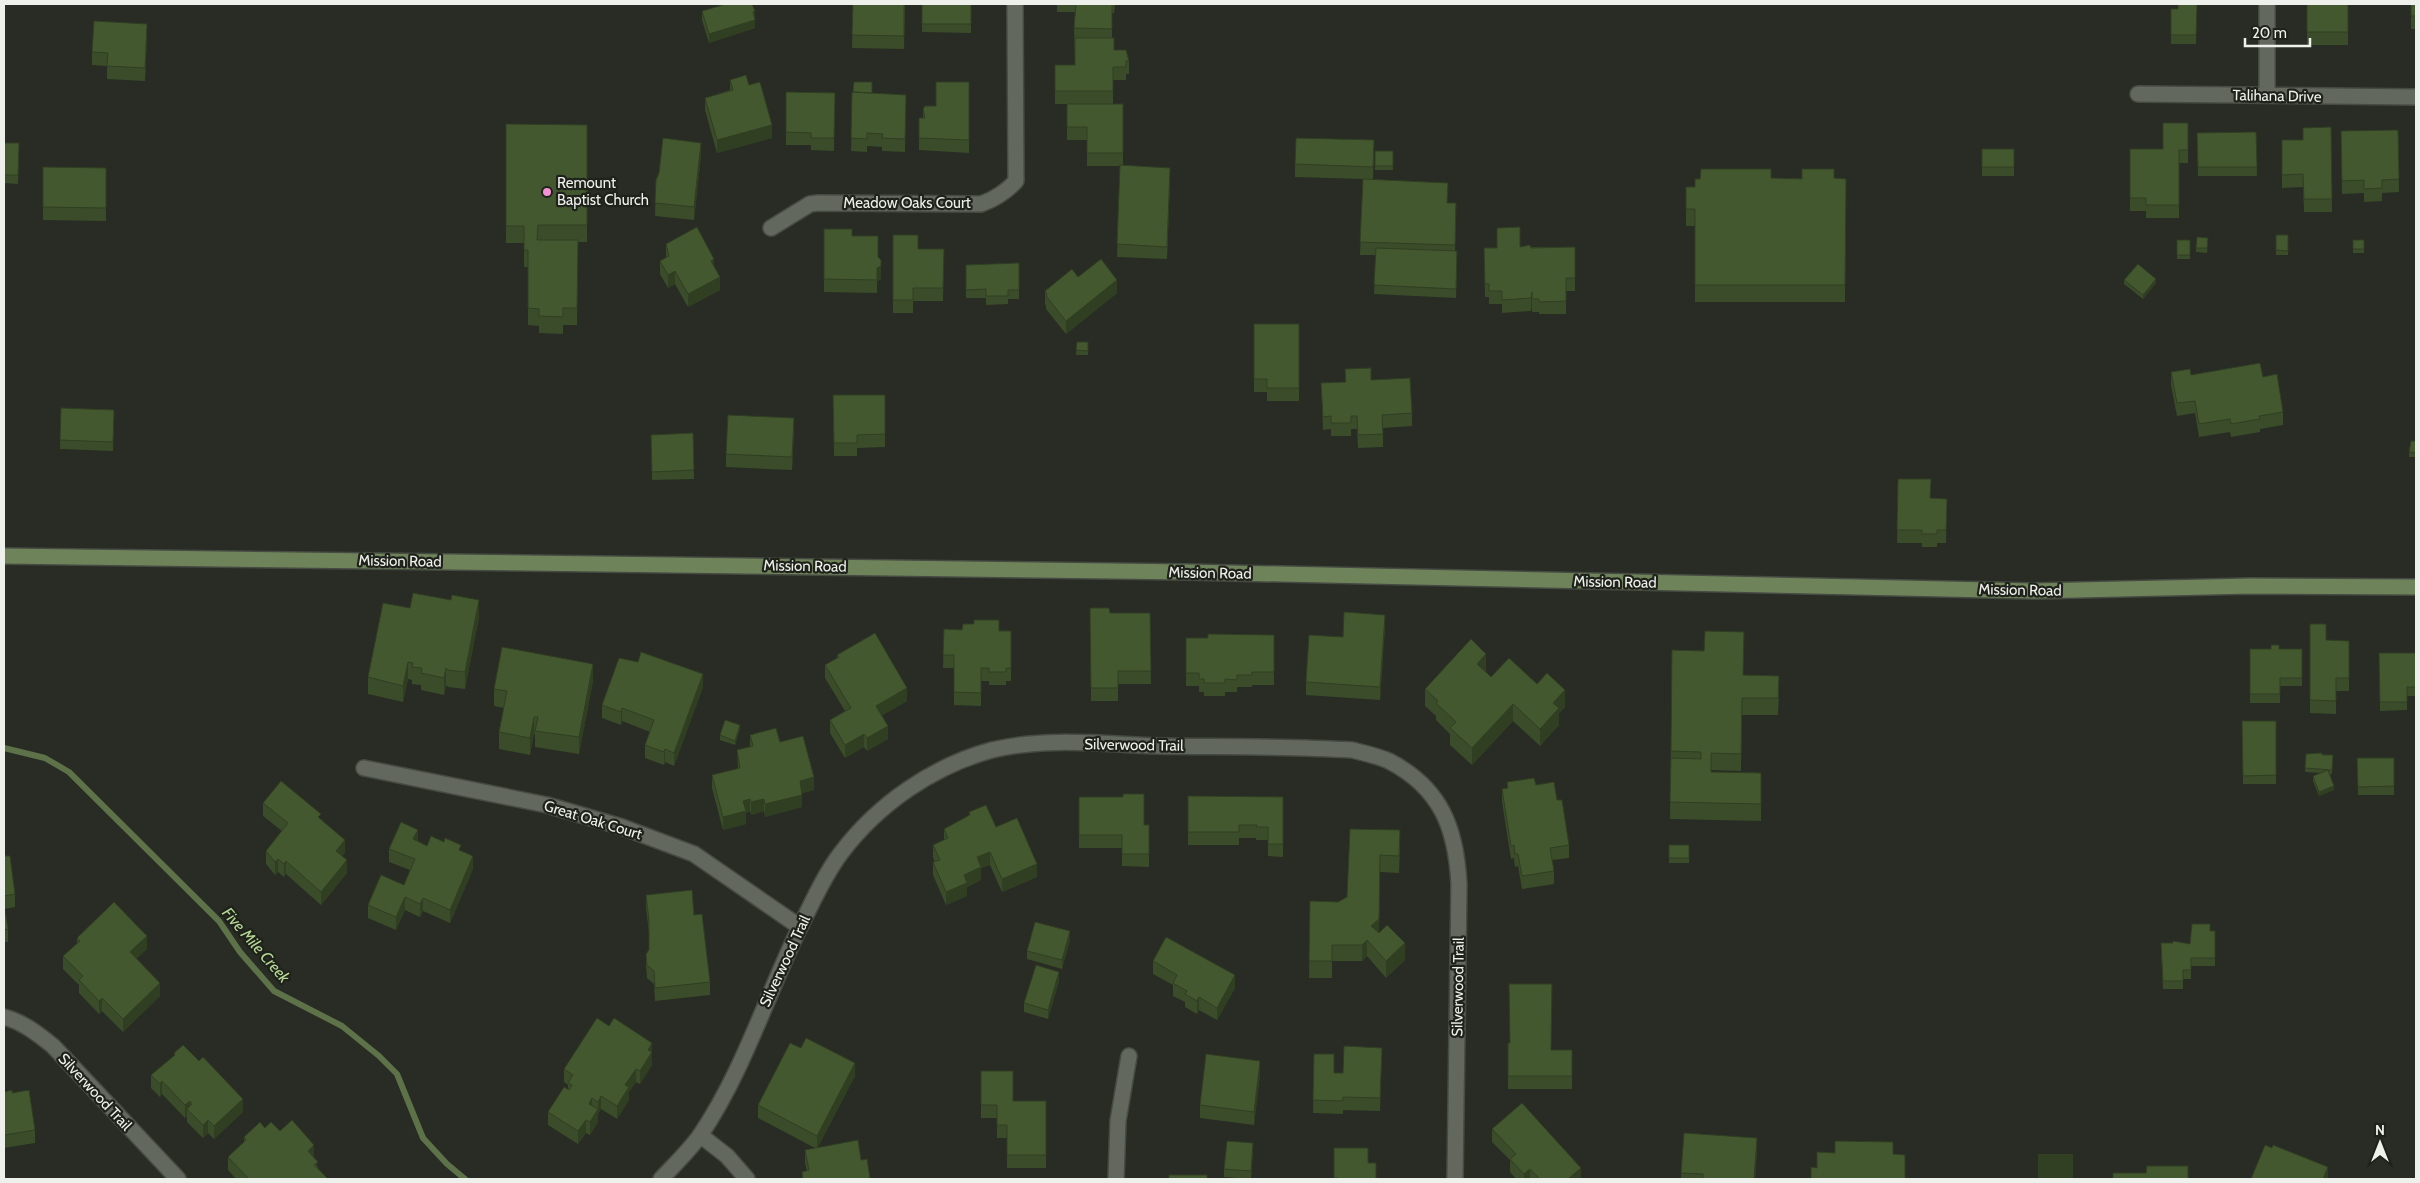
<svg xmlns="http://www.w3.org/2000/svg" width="2420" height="1183" viewBox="0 0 2420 1183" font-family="Cabin,sans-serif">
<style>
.green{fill:#313f22}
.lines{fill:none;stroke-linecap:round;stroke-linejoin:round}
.stream{stroke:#5d7248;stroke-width:6}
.street-casing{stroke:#454a42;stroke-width:18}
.secondary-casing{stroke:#454a42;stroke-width:18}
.street{stroke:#62685e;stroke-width:15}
.secondary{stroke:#6f835a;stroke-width:15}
.wall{fill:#3a4c29}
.shaded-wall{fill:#303e22}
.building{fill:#445830;stroke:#303e22}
.poi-dot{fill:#f491d4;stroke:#1e221a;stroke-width:2}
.labels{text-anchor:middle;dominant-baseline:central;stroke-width:4.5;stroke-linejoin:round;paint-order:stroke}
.street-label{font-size:15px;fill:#eef1eb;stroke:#1e221a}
.poi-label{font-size:15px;fill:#eef1eb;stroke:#1e221a;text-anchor:start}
.water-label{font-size:16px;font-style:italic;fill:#b7d996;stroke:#1e221a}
</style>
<rect width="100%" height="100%" fill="#282c24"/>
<path class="green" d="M2038 1154H2073V1179H2038Z"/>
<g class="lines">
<path class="stream" d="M4 748 45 758 69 772 219 921 240 952 274 991 342 1026 379 1056 397 1074 423 1138 447 1164 465 1179"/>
<g class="street-casing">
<path id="street" d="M2138 94 2416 97
M2267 95V4
M771 228 810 204 818 203 981 204C995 199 1006 192 1016 181L1015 4
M364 768 547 805 622 827 694 854 800 927
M4 1017C23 1022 38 1034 53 1046L178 1179
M700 1135 727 1156 747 1179
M661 1179C674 1165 690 1150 701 1134 744 1070 767 994 801 925 813 901 825 874 841 853 878 804 933 766 992 750 1045 737 1104 744 1158 746 1223 747 1288 746 1352 750 1364 753 1378 756 1389 761 1441 788 1456 828 1459 884L1455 1179
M1116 1179 1118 1121 1129 1056"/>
</g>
<g class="secondary-casing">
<path id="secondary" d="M4 556 1188 572 2034 591 2251 586 2416 587"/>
</g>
<use href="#street" class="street"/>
<use href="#secondary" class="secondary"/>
</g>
<path class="wall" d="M853 4H905L904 49 852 48Z
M922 4H971V33L922 32Z
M1057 4H1115L1114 13H1112V38L1114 50 1129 61V74H1126V80H1113V104H1055V65H1075L1074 28 1075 12H1057Z
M2197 4 2196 44H2171V9H2178Z
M2307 4H2348V45H2307Z
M2411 4H2416V29H2411Z
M702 11H755V28L709 43 702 20Z
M147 37 145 81 107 79V66L92 65V52Z
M730 80 749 85 772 138 717 153 705 110V98L730 90Z
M872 82V93L906 95 905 152 882 151V147L867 146V152L851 151 853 92Z
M969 82V153L919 150V118H923V109L936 106Z
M786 92 835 93 834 151 811 150V145H786Z
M1067 104H1123V165L1170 180 1167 259 1117 257 1120 166H1087V140H1067Z
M2188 123V163H2179V218H2146V211H2130V149H2163Z
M506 124 587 125V242H578L577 325H563V334L539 333V326L528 325V267H524V243H506Z
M2331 127 2332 212H2304L2303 187 2282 188V140H2303Z
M2398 130 2399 192 2382 193V201L2364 202V193L2342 194 2341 131Z
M2256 132 2257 176H2198L2197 133Z
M4 143H19L18 184 4 183Z
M1982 149H2014V176H1982Z
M1375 151H1393V170H1375Z
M1374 153 1373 179 1447 203 1456 216 1455 251 1457 259 1456 298 1374 294 1376 255H1360L1363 179 1295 177V164Z
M701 155 694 220 655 216 656 180Z
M43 167 106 168V221L43 220Z
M1771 178 1846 179 1845 302H1695V226H1686V187H1695Z
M824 229 852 236 878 257 881 273V279L877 281V293L824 292Z
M893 235 918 249H944L943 301H913V313H893Z
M2276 235H2288V255H2276Z
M2208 238 2207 253 2196 252V248Z
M2177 240H2190V259H2177Z
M2353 240H2364V253H2353Z
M666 244 714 267 720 290 688 307 675 284 668 288 660 274V261L666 258Z
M1520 247H1575V291H1566V314H1539V312H1532V304L1531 311 1502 313V304H1489V297H1485L1484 248Z
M1019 263V299H1008V304L986 305V298H966V265Z
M1078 277 1117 293 1066 334 1046 309V306L1045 304V291Z
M2124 280 2156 283 2143 299 2124 284Z
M1254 324H1299V401H1267V392H1254Z
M1077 342H1088V355H1076Z
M1345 369 1371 380 1412 413V426L1383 428V447L1358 448 1357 429H1351V436H1331V429L1323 430 1321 383 1345 382Z
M2171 372 2191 375 2263 377 2283 412V425L2260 429V432L2231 437 2230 432 2199 437 2195 413 2177 416 2171 385Z
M833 395H885V447L857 448V456H834Z
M61 408 114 410 113 451 60 449Z
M794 431 792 470 726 467V454Z
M693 433 694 479 652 480 651 443Z
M2416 441V457H2409V452Z
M1898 479 1931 498 1947 499 1946 543H1937V547H1922V543H1897Z
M410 608 479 617 465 689 448 687 446 685 444 695 421 690V685L412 684V680L408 679 403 702 368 694V677Z
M1090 608 1110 613H1150L1151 684H1118V701H1091Z
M2310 624 2326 640 2349 641V691H2336V714L2310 713Z
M1385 627 1380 700 1306 695V682L1343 637Z
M944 629 1011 631V681H1006V685H989V681H981V706L954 705V668H943Z
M1274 635V685H1252V687H1237V692H1225V696H1204V692H1199V686H1186V638H1208Z
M2250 649H2302V686H2280V703H2250Z
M1672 650 1744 675 1779 693 1778 715H1742L1741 771 1711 770V772L1761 773V821L1670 819Z
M2379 653H2416V696H2407V710L2380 711Z
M837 655 907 701 881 716 888 739 867 751 864 747 845 758 830 733V720L845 711 825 678V665L837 658Z
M1486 671V672L1491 677 1537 684 1565 707 1559 713V725L1540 746 1513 721 1472 765 1450 745V734L1436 720V716L1425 706V689Z
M593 681 579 754 535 747V734H534L530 755 499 749V732L504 708 494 706V689Z
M703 687 674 766 665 762 664 765 645 758V745L650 732 622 721 621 725 602 718V705Z
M2242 721H2276V784H2243Z
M740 729 735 745 720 740V735Z
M750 735 780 742 814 790 802 793V807L765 817 764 811 751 815 750 811 746 813V824L723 830 712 788V775L738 769 737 750 750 747Z
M2306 754 2333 755 2332 774H2330L2334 790 2319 796 2313 781V776L2321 773 2305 772Z
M2357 758H2394V795H2358Z
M1507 782 1536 785 1557 800 1569 845V858L1552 860 1554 871V884L1522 889 1518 866 1515 867 1514 858 1511 859 1502 802V789L1507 788Z
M1188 796 1283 797V857L1268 856V840H1256V838H1239V845H1188Z
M1079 797 1144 825H1149V867L1122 866V848H1079Z
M263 803 321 819 345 852 342 856 347 873 321 905 286 874 284 877 278 872 275 875 266 864V851L282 831 263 816Z
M969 812 996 827 1037 877 1002 892 990 865 981 868V880L967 887V896L946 905 933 875V862H935L933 858V845L944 840V829L969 815Z
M1350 829 1400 847 1399 873 1380 872 1379 933 1405 960 1386 978 1367 956 1362 961H1332V978H1309L1310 901 1338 902 1347 897Z
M418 841 427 846 461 851 473 869 450 923 423 911 420 917 405 910 396 930 368 918V905L404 885 410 870 389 862V849Z
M1669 845H1689V863H1669Z
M4 856 15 894V907L4 909 8 929V942H4Z
M646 895 694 915 710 982V995L655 1001 654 984 647 978 646 966V954L649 950V933L646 908Z
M2210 931H2215V966H2191V979H2183V989H2163L2161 952 2173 943 2190 944Z
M77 938 147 949 136 958 160 996 123 1032 102 1011 99 1014 79 993V985L63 969V956L77 944Z
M1070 940 1062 969 1027 959V951Z
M1153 961 1235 988 1217 1020 1199 1010 1197 1014 1185 1007V1002L1173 996V985L1153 974Z
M1059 981 1048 1019 1024 1012V1003Z
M1508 1043 1551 1050H1572V1089H1508Z
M1382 1048 1380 1111 1343 1110V1114L1313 1113 1314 1054 1334 1073H1343Z
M174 1053 243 1112 214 1139 208 1133 203 1138 187 1122V1116L185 1118 162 1094 160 1097 151 1088V1075L174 1056Z
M652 1065 640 1084 636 1082 629 1092V1100L617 1119 601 1109 598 1114V1122L590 1135 586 1133 578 1144 548 1125V1112L568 1089V1085L564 1082V1069Z
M981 1071 1013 1101H1046V1168H1007V1138H997V1118H981Z
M1260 1074 1254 1125 1200 1118V1105Z
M855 1076 818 1147 861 1160 867 1159 870 1179H802V1172L807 1171 805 1163V1150L815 1148 758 1118V1105Z
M4 1092 12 1093 35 1130V1143L4 1148Z
M265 1128 280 1131 314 1158 318 1168 328 1179H236L228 1170V1157L244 1142V1137Z
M1492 1129 1581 1179H1516L1510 1172V1160L1492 1142Z
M1757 1150 1755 1179H1681V1173Z
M1253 1152 1251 1179 1224 1177V1169Z"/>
<path class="shaded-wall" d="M755 11V28L709 43V34Z
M147 24V37L145 81V68Z
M772 125V138L717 153V140Z
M701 143V155L694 220V207Z
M1170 168V180L1167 259V247Z
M714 259V272L711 261Z
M881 260V279L877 281V268Z
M675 271V284L668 288V275Z
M720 277V290L688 307V294Z
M2156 279V283L2143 299V295Z
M1117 280V293L1066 334V321Z
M1532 292V304L1531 311V298Z
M794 418V431L792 470V457Z
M479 600V617L465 689V672Z
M1385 615V627L1380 700V687Z
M1486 654V671L1477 681V664Z
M408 662V679L403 702V686Z
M593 664V681L579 754V737Z
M446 668V685L444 695V678Z
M703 674V687L674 766V753Z
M907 688V701L876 719V706Z
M1565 690V707L1559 713V725L1540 746V729L1553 703Z
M1513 704V721L1472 765V748Z
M622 708V721L621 725V712Z
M534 717V734L530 755V738Z
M740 725V729L735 745V741Z
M888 726V739L867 751V738Z
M864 734V747L845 758V745Z
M665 749V762L664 765V752Z
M814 777V790L800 794V781Z
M2334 786V790L2319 796V792Z
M802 795V807L765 817V804Z
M750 799V811L746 813V824L723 830V817L743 801Z
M764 799V811L751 815V802Z
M418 830V842L413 839Z
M345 840V852L336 864V851Z
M990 852V865L981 868V880L967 887V896L946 905V892L964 875 977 857Z
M1380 855V872L1379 936 1371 926Z
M473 856V869L450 923V910Z
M278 859V872L275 875V862Z
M347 860V873L321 905V892Z
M286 861V874L284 877V864Z
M1037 864V877L1002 892V879Z
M405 897V910L396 930V917Z
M423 898V911L420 917V904Z
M1070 931V940L1062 969V960Z
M147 936V949L130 965V952Z
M1367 940V956L1362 961V945Z
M1405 943V960L1386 978V961Z
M1059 972V981L1048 1019V1010Z
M1235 975V988L1217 1020V1008Z
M160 983V996L123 1032V1019Z
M1199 997V1010L1197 1014V1001Z
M102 998V1011L99 1014V1001Z
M652 1043V1065L640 1084V1071L648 1050Z
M1260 1061V1074L1254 1125V1112Z
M855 1063V1076L817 1149V1136Z
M636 1069V1082L629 1092V1100L617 1119V1106L625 1085Z
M162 1081V1094L160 1097V1084Z
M601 1096V1109L598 1114V1122L590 1135V1122L598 1110V1102Z
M592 1098V1111L589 1104Z
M243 1099V1112L214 1139V1126Z
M190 1101V1111L187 1109V1116L185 1118V1105Z
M208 1120V1133L203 1138V1125Z
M586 1120V1133L578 1144V1131Z
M1757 1138V1150L1755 1179H1754Z
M1253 1143V1152L1251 1179V1171Z
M314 1145V1158L308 1164V1151Z
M2328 1167V1179H2323Z
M1581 1168V1179H1568Z
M1530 1169V1179H1524V1174Z"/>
<path class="building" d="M726 4H752L755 11 753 12 755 20 709 34 702 11Z
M853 4H904V36L852 35Z
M922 4H971V24H922Z
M1076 4H1112V29L1074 28Z
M2178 4H2197L2196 35H2171V9H2178Z
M2307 4H2348V32H2307Z
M2411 4H2416V16H2411Z
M94 21 147 24 145 68 107 66 108 53 92 52Z
M1075 38H1114V50H1126L1129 61H1126V67H1113V91H1055V65H1075Z
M746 75 749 85 760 82 772 125 717 140 705 98 733 90 730 80Z
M854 82H872V93L853 92Z
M936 82H969V140L919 138V118H925L923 109 925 106H936Z
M786 92 835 93 834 138H811V133L786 132Z
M852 92 906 95 905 139 882 138 883 134 867 133V139L851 138Z
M1067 104H1123V153H1087V127H1067Z
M2163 123H2188V150H2179V205H2146V198H2130V149H2163Z
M506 124 587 125V225H538L537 240H578L577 308H563V317L539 316V309L528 308V250H524V226H506Z
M2331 127 2332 199H2304L2303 174 2282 175V140H2303V128Z
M2398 130 2399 179 2382 180V188L2364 189V180L2342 181 2341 131Z
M2256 132 2257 167H2198L2197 133Z
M663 138 701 143 694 207 655 203 656 180 659 173Z
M1296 138 1374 140 1373 167 1295 164Z
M4 143H19L18 175H4Z
M1982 149H2014V167H1982Z
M1375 151H1393V166H1375Z
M1120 165 1170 168 1167 247 1117 244Z
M43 167 106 168V208L43 207Z
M1701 169H1771V178L1802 179V169H1834V178L1846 179 1845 285H1695V209H1686V187H1695V179H1700Z
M1363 179 1448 183 1447 203H1456L1455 245 1360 242Z
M697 227 714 259 711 261 720 277 688 294 675 271 668 275 660 261 669 256 666 244Z
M1520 227V247L1530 245 1531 248 1575 247V278H1566V301L1539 302V299H1532V292L1531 298 1502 300V291H1489V284H1485L1484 248H1497V228Z
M824 229H852V236H878V257L881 260V266L877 268V280L824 279Z
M893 235H918V249H944L943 288H913V300H893Z
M2276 235H2288V251L2276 250Z
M2197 237 2208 238 2207 248H2196Z
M2177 240H2190V255H2177Z
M2353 240H2364V249H2353Z
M1376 248 1457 251 1456 289 1374 285Z
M1101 259 1117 280 1066 321 1046 296 1047 295 1045 291 1072 269 1078 277Z
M1019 263V290H1008V296H986V289L966 290V265Z
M2138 264 2156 279 2143 295 2124 280Z
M1254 324H1299V388H1267V379H1254Z
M1077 342H1088V351L1076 350Z
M2260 363 2263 377 2277 374 2283 412 2259 416 2260 419 2231 424 2230 419 2199 424 2195 401 2177 403 2171 372 2190 369 2191 375Z
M1371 368V380L1410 378 1412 413 1382 415 1383 434 1358 435 1357 416H1351V423H1331V416L1323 417 1321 383 1346 382 1345 369Z
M833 395H885V434L857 435V443H834Z
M61 408 114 410 113 442 60 440Z
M728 415 794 418 792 457 726 454Z
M693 433 694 470 652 472 651 435Z
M2411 441H2416V453L2409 452Z
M1898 479H1931L1930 498 1947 499 1946 530H1937V534H1922V530H1897Z
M413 593 451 600 452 595 479 600 465 672 448 670 446 668 444 678 421 673 422 668 412 667 413 663 408 662 403 686 368 677 383 603 410 608Z
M1090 608H1109L1110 613H1150L1151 671H1118V688H1091Z
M1344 612 1385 615 1380 687 1306 682 1309 635 1343 637Z
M974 620H999V631H1011V668H1006V672H989V668H981V693L954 692V655H943L944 629 962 630 963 624H974Z
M2310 624H2326V640L2349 641V678H2336V701L2310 700Z
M1705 631 1744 632 1743 675 1779 676 1778 698H1742L1741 754 1711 753V772L1761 773V804L1670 802 1671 758 1701 759V752L1671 751 1672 650 1704 651Z
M875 633 907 688 876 706 888 726 867 738 864 734 845 745 830 720 851 708 825 665 839 657 837 655Z
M1208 634 1274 635V672H1252V675H1237V680L1225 679V683H1204V679H1199V673H1186V638H1208Z
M1471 639 1486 654 1477 664 1491 677 1509 658 1537 684 1547 673 1565 690 1553 703 1559 708 1540 729 1513 704 1472 748 1450 728 1456 722 1436 703 1438 701 1425 689Z
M2271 645H2279V649H2302V678H2280V694H2250V649H2271Z
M502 647 593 664 579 737 535 731 538 717H534L530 738 499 732 507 691 494 689Z
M641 652 703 674 674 753 665 749 664 752 645 745 654 720 622 708 621 712 602 705 619 658 638 662Z
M2379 653H2416V687H2407V702H2380Z
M725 720 740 725 735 741 720 735Z
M2242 721H2276V775L2243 776Z
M776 728 780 742 803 736 814 777 800 781 802 795 765 804 764 799 751 802 750 799 743 801 746 811 723 817 712 775 740 768 737 750 753 746 750 735Z
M2322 753V755H2333L2332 770 2305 768 2306 754Z
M2357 758H2394V786L2358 787Z
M2328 770 2334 786 2319 792 2313 776Z
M1534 778 1536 785 1554 782 1557 800H1562L1569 845 1550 848 1554 871 1522 876 1518 854H1515L1514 845 1511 846 1502 789 1508 788 1507 782Z
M281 781 321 814 318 817 345 840 336 851 347 860 321 892 286 861 284 864 278 859 275 862 266 851 288 823 263 803Z
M1123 794H1144V825H1149V854H1122V835H1079V797H1123Z
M1188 796 1283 797V844H1268V827H1256L1257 825H1239V832H1188Z
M986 805 996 827 1017 818 1037 864 1002 879 990 852 977 857 981 867 964 875 967 883 946 892 933 862 940 860 933 845 948 838 944 829 970 815 969 812Z
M401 822 418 830 413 839 427 846 431 836 444 842 445 838 461 845 459 850 473 856 450 910 423 898 420 904 405 897 396 917 368 905 381 875 404 885 415 859 389 849Z
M1350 829 1400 830 1399 856 1380 855 1379 919 1371 926 1379 933 1387 925 1405 943 1386 961 1367 940 1362 945H1332V961H1309L1310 901 1338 902 1347 897Z
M1669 845H1689V858H1669Z
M4 856H10L15 894 4 896Z
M692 890 694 915 702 914 710 982 655 988 654 971 647 965 646 954 649 950V920L646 895Z
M114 902 147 936 130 952 160 983 123 1019 102 998 99 1001 79 980 83 976 63 956 80 941 77 938Z
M4 904 8 929 4 930Z
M1035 922 1070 931 1062 960 1027 951Z
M2192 924H2210V931H2215V958H2191V970H2183V981H2163L2161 943H2173V941L2190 944Z
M1166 937 1235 975 1217 1008 1199 997 1197 1001 1185 994 1187 991 1173 983 1177 975 1153 961Z
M1036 965 1059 972 1048 1010 1024 1003Z
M1509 984H1552L1551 1050H1572V1076H1508V1043H1510Z
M597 1018 609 1026 614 1018 652 1043 648 1050 652 1052 640 1071 636 1069 625 1085 629 1087 617 1106 601 1096 598 1102 592 1098 589 1104 598 1109 590 1122 586 1120 578 1131 548 1112 564 1087 569 1090 572 1085 568 1083 573 1075 564 1069Z
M806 1038 855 1063 817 1136 758 1105 790 1043 801 1048Z
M183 1045 199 1061 203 1057 243 1099 214 1126 208 1120 203 1125 187 1109 192 1104 190 1101 185 1105 162 1081 160 1084 151 1075 175 1055 174 1053Z
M1344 1046 1382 1048 1380 1098 1343 1097V1101L1313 1100 1314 1054H1334V1073H1343Z
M1206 1054 1260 1061 1254 1112 1200 1105Z
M981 1071H1013V1101H1046V1155H1007V1125H997V1105H981Z
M12 1090V1093L29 1090 35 1130 4 1135V1092Z
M1522 1103 1581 1168 1568 1179H1540L1530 1169 1524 1174 1510 1159 1516 1154 1492 1129Z
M292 1120 314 1145 308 1151 318 1162 314 1165 328 1179H249L228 1157 246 1140 244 1137 260 1122 265 1128 271 1122 280 1131Z
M1684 1133 1757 1138 1754 1179H1703V1174L1681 1173Z
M858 1140 861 1160 867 1159 870 1178 865 1179H803L802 1172 809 1170 805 1150Z
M1227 1141 1253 1143 1251 1171 1224 1169Z
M1835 1141 1893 1142V1154L1905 1155V1179H1811V1167L1817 1168V1152L1835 1153Z
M2265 1145 2272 1148 2273 1145 2328 1167 2323 1179H2251Z
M1334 1148H1368V1163H1376V1179H1338V1178H1334Z
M2147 1166H2188V1179H2113V1173H2146Z
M1169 1175H1207V1179H1169Z"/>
<circle class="poi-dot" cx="547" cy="192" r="5"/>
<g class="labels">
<g class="street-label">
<text transform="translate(2277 96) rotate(1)">Talihana Drive</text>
<text x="907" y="203">Meadow Oaks Court</text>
<text transform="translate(400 561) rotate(1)">Mission Road</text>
<text transform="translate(805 566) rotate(1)">Mission Road</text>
<text transform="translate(1210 573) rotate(1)">Mission Road</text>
<text transform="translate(1615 582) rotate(1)">Mission Road</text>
<text transform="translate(2020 590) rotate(1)">Mission Road</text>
<text transform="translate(1134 745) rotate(1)">Silverwood Trail</text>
<text transform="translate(593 820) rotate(17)">Great Oak Court</text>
<text transform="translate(785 961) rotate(-65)">Silverwood Trail</text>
<text transform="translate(1458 987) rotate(-89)">Silverwood Trail</text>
<text transform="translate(95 1092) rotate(47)">Silverwood Trail</text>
</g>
<g class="poi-label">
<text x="557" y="183">Remount<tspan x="557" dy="17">Baptist Church</tspan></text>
</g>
<g class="water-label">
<text transform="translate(256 945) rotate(49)">Five Mile Creek</text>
</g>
</g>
<rect width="2420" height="1183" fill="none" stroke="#eef1eb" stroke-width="10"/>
<g transform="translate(2380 1143)" stroke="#1e221a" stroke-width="4" paint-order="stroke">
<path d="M0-4L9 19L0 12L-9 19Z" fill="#eef1eb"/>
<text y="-8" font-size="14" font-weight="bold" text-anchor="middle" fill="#eef1eb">N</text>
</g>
<path d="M2245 38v8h65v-8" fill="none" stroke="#eef1eb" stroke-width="2.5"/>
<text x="2252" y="38" font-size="15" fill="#eef1eb" stroke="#1e221a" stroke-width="4" paint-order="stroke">20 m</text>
</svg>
